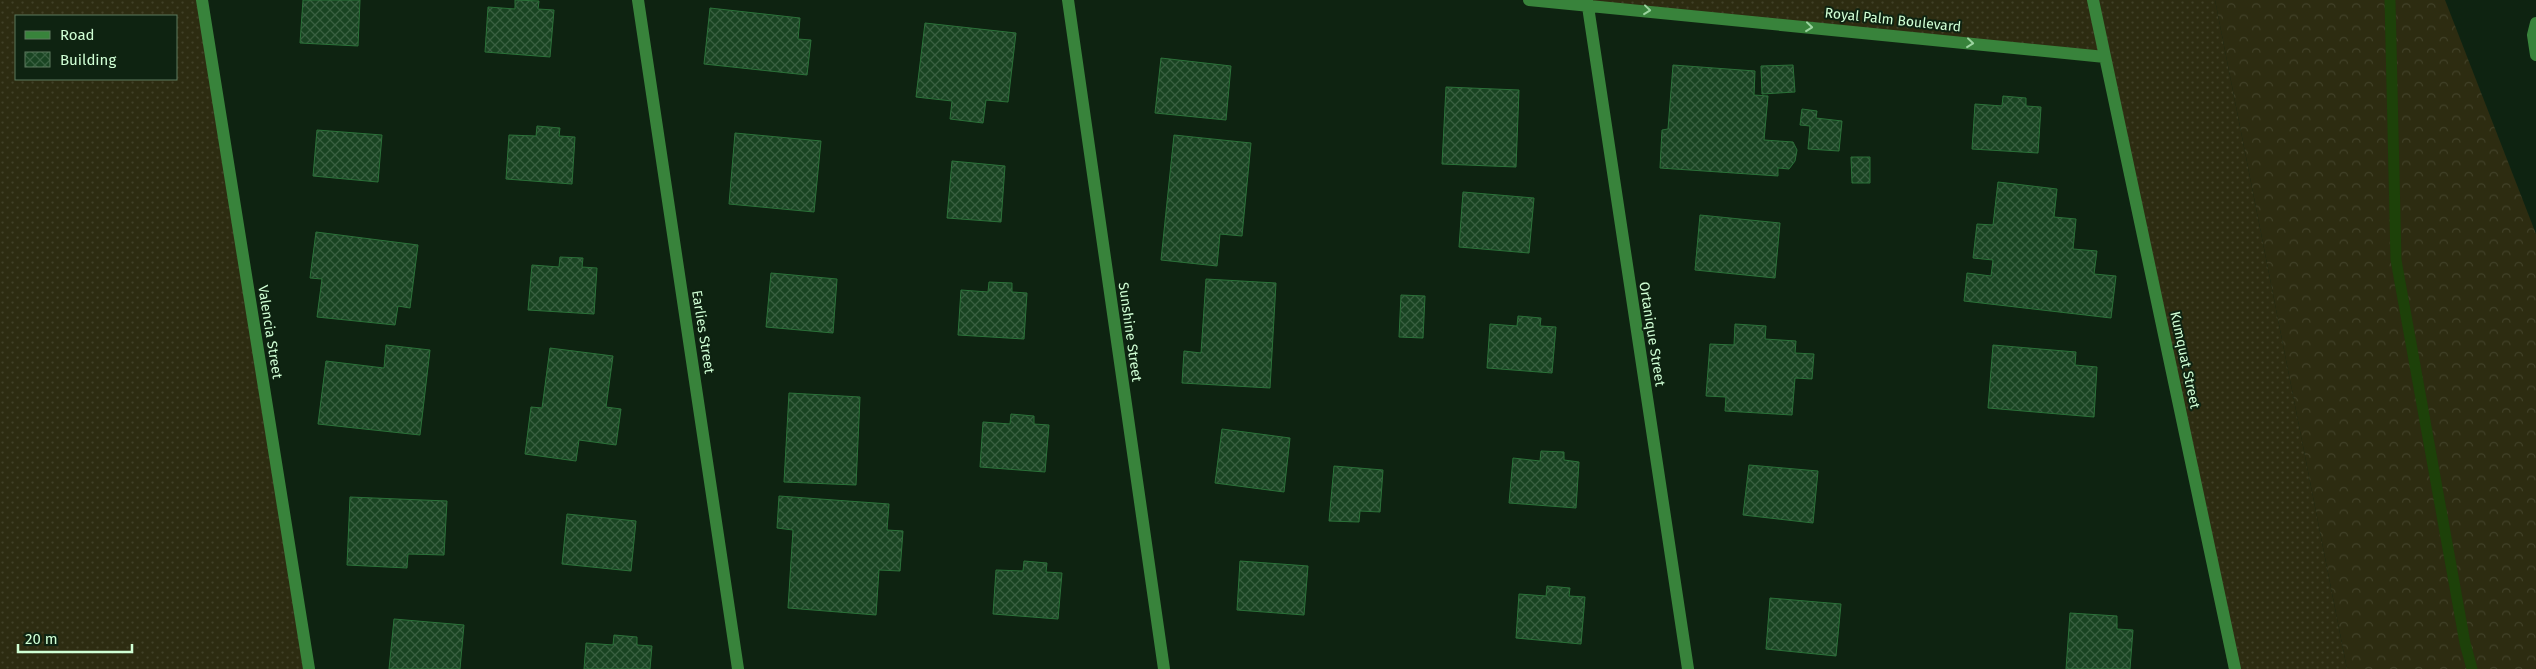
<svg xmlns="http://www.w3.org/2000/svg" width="2536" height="669" viewBox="0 0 2536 669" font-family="'Fira Sans',sans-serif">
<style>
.grass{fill:url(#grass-dots);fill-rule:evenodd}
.forest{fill:url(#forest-crowns)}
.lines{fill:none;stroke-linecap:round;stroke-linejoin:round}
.stream{stroke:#1d4109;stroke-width:11}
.building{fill:url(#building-cross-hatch);stroke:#2b7139}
.minor{stroke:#38833b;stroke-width:12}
.oneway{stroke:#9bd49f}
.labels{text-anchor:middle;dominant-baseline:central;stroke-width:4;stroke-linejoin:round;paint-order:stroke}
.street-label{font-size:14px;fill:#d0ffd5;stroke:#0e2311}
</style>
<defs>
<pattern id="grass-dots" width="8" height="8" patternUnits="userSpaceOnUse" patternTransform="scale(1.25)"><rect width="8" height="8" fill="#2d2c11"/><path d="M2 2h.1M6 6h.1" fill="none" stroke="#414128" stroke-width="1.8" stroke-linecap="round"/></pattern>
<pattern id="forest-crowns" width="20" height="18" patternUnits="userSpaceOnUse" patternTransform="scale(1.25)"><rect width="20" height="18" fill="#2d2c11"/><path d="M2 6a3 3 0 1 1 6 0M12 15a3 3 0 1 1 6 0" fill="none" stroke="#414128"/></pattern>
<pattern id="building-cross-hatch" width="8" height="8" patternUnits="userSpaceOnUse" patternTransform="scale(1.25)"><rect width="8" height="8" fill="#194422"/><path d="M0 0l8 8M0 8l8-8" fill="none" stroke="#396041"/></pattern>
</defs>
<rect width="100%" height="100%" fill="#0e2311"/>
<path class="grass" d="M0 0H202L309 669H0ZM16 16H176V79H16Z
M1529 0H2215L2347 669H2229L2105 57Z"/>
<path class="forest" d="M2215 0H2445L2536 234V669H2347Z"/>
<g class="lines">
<path class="stream" d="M2390 0 2396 260 2465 643 2472 669"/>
</g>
<path class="building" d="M303 0H360L358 46 300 43Z
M515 0 539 1 538 9 554 10 550 57 485 52 488 7 515 9Z
M710 8 800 18 798 39 811 40 807 75 704 64Z
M925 23 1016 33 1008 102 986 100 983 123 950 119 952 101 916 97Z
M1161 58 1231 66 1226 120 1155 113Z
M1673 65 1755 71 1754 95 1768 96 1764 140 1793 142 1797 150 1795 161 1789 169 1778 168V176L1660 168 1662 130 1668 129Z
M1793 65 1795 92 1762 94 1761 66Z
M1446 87 1519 90 1516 167 1442 164Z
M2003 96 2026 98V106L2041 107 2038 153 1972 149 1975 104 2002 106Z
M1802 109 1817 111 1816 118 1842 121 1839 151 1808 149 1810 126 1800 125Z
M537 126 560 128 559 136 575 137 572 184 506 179 509 135 536 136Z
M317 130 382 135 378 182 313 176Z
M735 133 821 141 814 212 729 204Z
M1174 135 1251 143 1242 236 1220 234 1217 266 1161 260Z
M1851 157H1870V183H1852Z
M952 161 1005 166 1001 222 947 218Z
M1998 182 2057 189 2054 217 2076 219 2073 249 2097 251 2094 274 2116 276 2111 318 1964 301 1967 273 1991 276 1993 260 1973 258 1977 224 1993 225Z
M1463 192 1534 198 1529 253 1459 247Z
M1700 215 1780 223 1775 278 1695 270Z
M316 232 418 245 410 308 398 306 395 325 317 317 322 279 310 278Z
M560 257 583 258 582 267 597 268 594 314 528 310 532 265 559 267Z
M771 273 837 279 833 333 766 327Z
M1206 279 1276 283 1270 388 1182 383 1184 351 1201 353Z
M989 282 1012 283V292L1027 293 1024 339 958 335 961 290 988 292Z
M1401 295 1425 296 1423 338 1399 337Z
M1518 316 1541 318 1540 326 1556 327 1552 373 1487 368 1490 324 1517 326Z
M1735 324 1766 326 1765 339 1796 341 1795 353 1814 354 1812 379 1795 378 1792 415 1725 411 1726 397 1706 396 1710 344 1734 345Z
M386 345 430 350 420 435 318 424 326 361 384 368Z
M1993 345 2076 352 2075 365 2097 367 2094 417 1988 408Z
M550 348 613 356 606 407 621 409 616 445 579 440 576 461 525 454 531 407 542 408Z
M789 393 860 397 856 485 784 482Z
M1011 414 1034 416V424L1049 425 1045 472 980 467 983 422 1010 424Z
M1222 429 1290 438 1284 492 1215 483Z
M1541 451 1564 452V460L1579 462 1576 508 1509 503 1513 458 1540 461Z
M1749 465 1818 471 1813 523 1743 515Z
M1334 466 1383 470 1380 512 1360 511 1359 522 1329 521Z
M779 496 889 504 887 530 903 531 900 571 879 570 876 615 788 608 793 530 777 528Z
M350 497 447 501 444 555 408 554 407 568 347 565Z
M567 514 636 521 631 571 562 564Z
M1024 561 1047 563 1046 572 1062 573 1058 619 993 614 996 570 1023 571Z
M1240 561 1308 566 1304 615 1237 610Z
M1547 586 1570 588 1569 596 1585 597 1581 644 1516 638 1519 594 1546 596Z
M1770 598 1841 604 1836 656 1766 649Z
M2070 613 2117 616V629L2133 630 2130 669H2066Z
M394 619 464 625 460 669H389Z
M614 635 637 637V645L652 646 650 669H584L586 643 613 645Z"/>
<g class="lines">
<path class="minor" d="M202 0 309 669
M638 0 738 669
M1068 0 1164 669
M1529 0 2105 57
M1587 0 1688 669
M2093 0 2235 669
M2536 23 2533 35 2536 55"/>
</g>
<defs><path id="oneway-chevron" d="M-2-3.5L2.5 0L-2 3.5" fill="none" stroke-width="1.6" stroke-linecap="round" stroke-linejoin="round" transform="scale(1.25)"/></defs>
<g class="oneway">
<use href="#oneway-chevron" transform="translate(1647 10) rotate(6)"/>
<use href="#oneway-chevron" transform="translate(1809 27) rotate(6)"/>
<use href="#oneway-chevron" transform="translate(1970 43) rotate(6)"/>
</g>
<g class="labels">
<g class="street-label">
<text transform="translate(1893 20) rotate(6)">Royal Palm Boulevard</text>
<text transform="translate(270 332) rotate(81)">Valencia Street</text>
<text transform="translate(703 332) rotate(81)">Earlies Street</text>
<text transform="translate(1130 332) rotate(82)">Sunshine Street</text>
<text transform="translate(1652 334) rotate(81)">Ortanique Street</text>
<text transform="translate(2185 360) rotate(78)">Kumquat Street</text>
</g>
</g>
<rect x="15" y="15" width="162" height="65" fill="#0e2311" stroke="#5c7b5f"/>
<rect x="25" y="31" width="25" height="8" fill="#38833b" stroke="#5c7b5f"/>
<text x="60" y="40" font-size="15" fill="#d0ffd5">Road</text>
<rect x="25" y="52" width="25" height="15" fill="url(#building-cross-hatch)" stroke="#5c7b5f"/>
<text x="60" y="65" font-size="15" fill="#d0ffd5">Building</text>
<path d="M18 644v8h114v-8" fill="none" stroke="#d0ffd5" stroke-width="2.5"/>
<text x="25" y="644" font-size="15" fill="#d0ffd5" stroke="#0e2311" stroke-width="4" paint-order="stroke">20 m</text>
</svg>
